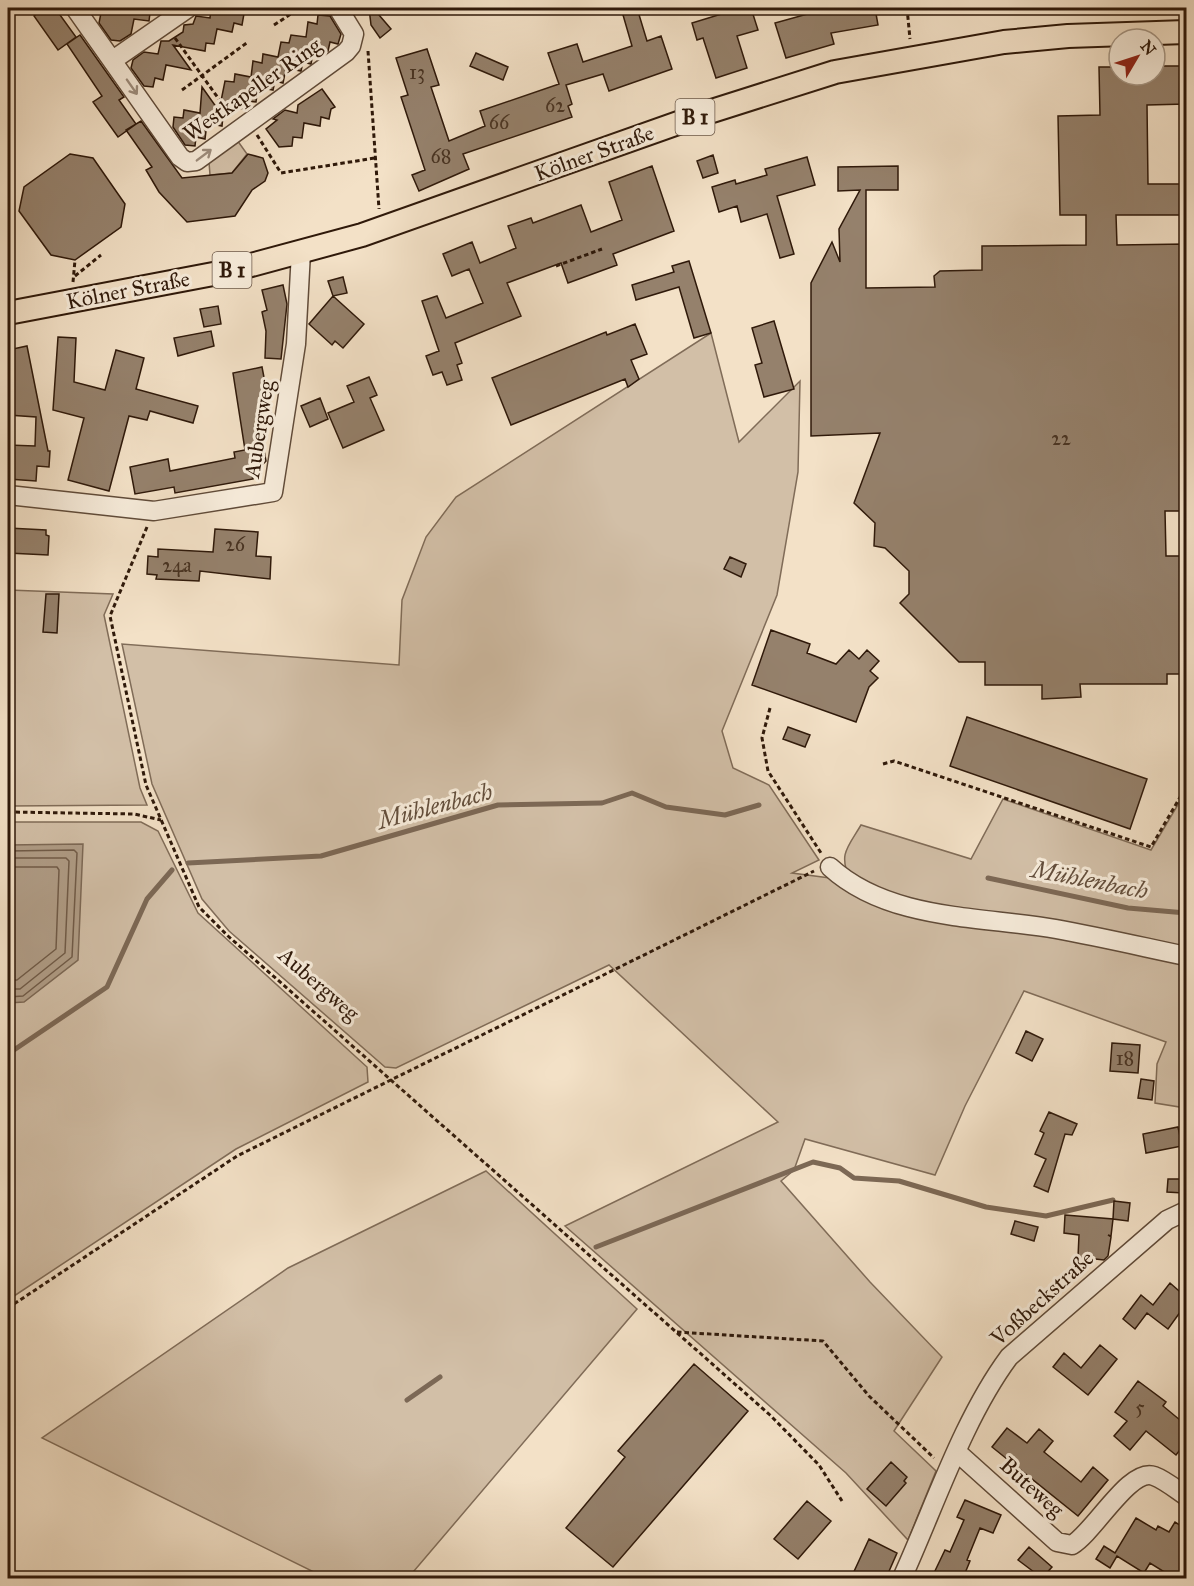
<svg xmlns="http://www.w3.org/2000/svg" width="1194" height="1586" viewBox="0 0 1194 1586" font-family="'IM FELL Great Primer',serif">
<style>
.green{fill:#d2bfa7;stroke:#806c58;stroke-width:1.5}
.water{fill:#b09d87;stroke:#7c6855;stroke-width:1.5}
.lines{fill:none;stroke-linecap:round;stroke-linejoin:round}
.shore{stroke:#705b48;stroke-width:1.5}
.stream{stroke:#7c6855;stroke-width:5}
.building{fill:#95816c;stroke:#2f190a;stroke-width:1.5}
.minor-casing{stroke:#604b39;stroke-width:21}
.major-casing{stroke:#2f190a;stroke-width:26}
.path{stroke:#2f190a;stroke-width:3;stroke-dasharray:4.5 3;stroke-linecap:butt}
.minor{stroke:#f7ecdb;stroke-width:18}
.major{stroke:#f3e1c7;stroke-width:22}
.oneway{stroke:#9d8d7d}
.labels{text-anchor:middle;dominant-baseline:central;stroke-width:6;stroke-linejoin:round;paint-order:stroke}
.number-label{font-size:20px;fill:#483322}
.shield{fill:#f7ecdb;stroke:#6b5849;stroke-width:1.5}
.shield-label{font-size:21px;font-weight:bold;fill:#2f190a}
.street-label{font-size:22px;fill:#2f190a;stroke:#f7ecdb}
.water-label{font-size:24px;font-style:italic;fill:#634e3c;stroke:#f7ecdb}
</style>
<rect width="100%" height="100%" fill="#f3e1c7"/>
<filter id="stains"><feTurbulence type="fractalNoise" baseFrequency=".00333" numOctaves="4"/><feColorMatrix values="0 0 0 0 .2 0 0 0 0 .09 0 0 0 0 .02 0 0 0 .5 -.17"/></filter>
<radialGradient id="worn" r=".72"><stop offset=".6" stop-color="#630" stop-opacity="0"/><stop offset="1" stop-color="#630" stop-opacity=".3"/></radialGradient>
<path class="green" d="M237 140 247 154 232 173 210 175 209 162Z
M711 333 739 442 800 381 798 472 777 595 722 731 733 768 769 785 819 860 792 873 830 878 1053 935 1186 961V1108L1155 1103 1157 1064 1166 1042 1024 991 965 1106 935 1175 805 1139 794 1170 781 1181 870 1282 942 1357 894 1431 936 1471 908 1540 846 1473 565 1226 778 1122 609 965 396 1068 385 1067 229 931 202 899 152 784 122 644 399 665 402 600 426 537 456 497Z
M8 590 113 594 104 615 140 788 147 805 8 806Z
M1186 791V951L935 907 850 879C838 854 848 847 861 825L971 859 1003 799 1151 850Z
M8 822H141L158 831 198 913 367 1067 368 1082 236 1149 8 1300Z
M486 1171 637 1309 408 1578H326L42 1438 288 1268Z"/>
<path class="water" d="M83 844 78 960 24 1002 8 1003V845Z"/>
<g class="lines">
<path class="shore" d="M8 851 74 850 77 853 72 957 23 996 8 997
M8 858H66L69 861 65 953 20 989H8
M8 867H57L59 870 56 949 17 980H8"/>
<path class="stream" d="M188 863 321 856 498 805 602 803 632 793 666 807 725 815 759 805
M988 878 1128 908 1186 913
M8 1054 107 987 147 899 172 870
M596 1247 813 1162 840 1168 854 1178 899 1181 986 1207 1046 1216 1113 1200
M407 1400 440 1377"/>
</g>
<path class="building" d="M45 8H55L76 37 58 50 34 16Z
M107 8H147L150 13 149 21 134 19 131 34 120 41 111 40 99 23 101 13 106 14Z
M211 8H245L242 25 234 23 232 32 217 29 214 44 206 43 205 51 173 45 191 70 166 65 163 80 155 78 153 87 144 86 131 68 133 60 144 52 158 54 161 41H169L183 32 184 25 193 24 196 16 210 18Z
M369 8H373L391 29 380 38 371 25Z
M621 8H637L647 41 661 36 672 69 609 91 603 74 566 85 572 104 568 106 572 117 463 154 469 169 419 191 412 175 425 170 401 97 408 95 396 58 427 49 439 85 431 87 449 141 485 126 480 111 559 84 548 53 577 44 583 62 632 46Z
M741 8H751L758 30 737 36 747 68 716 78 703 38 697 40 692 23Z
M829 8H875L878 25 831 33 834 44 786 58 775 23Z
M318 15 330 16 341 34 338 44 330 42 328 51 314 48 311 64 303 62 301 71 286 68 283 83 275 81 273 90 258 87 256 102 247 101 246 109 237 108 223 116 222 126 207 123 205 139 196 137 195 146 185 145 173 127 174 117 183 118 184 110 200 113 202 87 219 111 225 81 234 82 235 74 251 77 253 61 262 63 263 54 278 57 281 42 289 43 291 35 306 37 308 22 317 24Z
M80 35 124 97 119 100 136 124 118 137 93 102 102 96 67 44Z
M476 53 508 67 503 80 470 66Z
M1155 66H1186V104L1147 105 1148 184H1186V215H1116L1117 245 1186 244V511H1165L1166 556H1186V674H1167V684H1080L1081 697 1042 699V685H985V662H959L900 603 909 594V571L885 548 874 546 875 523 854 503 880 433 811 436V283L832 242 840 262 839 229 860 190 838 191V167L898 166V190H866V288L935 287 934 276 940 271 982 270V246L1086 245V215H1060L1058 116 1100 115 1099 67H1119V75H1155Z
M322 89 335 107 331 109 329 119 321 117 320 126 304 123 302 138 293 137 292 146 279 147 266 129 277 120 273 119 285 110 297 113 298 105Z
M141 121 182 178 232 173 248 154 263 158 268 173 265 181 252 190 235 216 187 222 159 192 146 170 152 167 126 130Z
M70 154 93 158 125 204 121 227 75 260 51 255 19 211 24 187Z
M713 155 718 173 703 178 697 161Z
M807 157 815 185 777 196 794 254 780 258 767 214 741 222 737 206 719 212 712 187 735 180 736 184 767 175 765 169Z
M652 166 674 231 613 254 617 265 568 283 561 263 507 283 521 316 455 343 462 363 457 365 462 380 447 385 442 372 433 375 426 356 439 351 422 301 437 296 446 318 483 303 469 269 452 276 443 254 472 242 480 263 516 248 508 226 531 218 533 223 581 205 591 232 622 220 609 182Z
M689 261 711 333 694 338 679 287 636 300 632 285 674 272 672 266Z
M343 277 347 293 333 296 328 281Z
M283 285 287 304 281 359 265 358 266 331 262 312 267 310 262 290Z
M333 296 364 324 343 348 335 341 332 345 309 324Z
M218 306 221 324 204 327 200 309Z
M774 321 794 389 764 397 755 365 762 363 752 328Z
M635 324 647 354 631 360 639 379 628 387 625 379 511 425 492 378 606 332 607 335Z
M211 331 214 346 178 356 174 338Z
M58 337 76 338 74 382 105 390 116 350 144 358 136 389 198 406 193 423 150 411 147 420 129 416 109 491 68 480 84 418 53 410Z
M27 346 48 451H50L49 467 37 466 36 481 8 479V445L35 446 36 417 8 415V350Z
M262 367 272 419 263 421 265 428 260 429 266 461 260 467 261 474 252 476 253 479 175 493 174 487 135 494 130 467 168 459 170 471 235 458 234 452 245 450 233 373Z
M369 377 377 395 370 398 384 430 343 448 328 413 354 402 347 386Z
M320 398 328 419 310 427 301 406Z
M8 528 46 530V535L49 536 48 555 8 553Z
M215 529 258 532 256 556 271 557 270 579 200 571 199 581 156 579 157 575 147 574 148 556 158 557V549L213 552Z
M730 557 746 564 741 577 724 569Z
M46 594H59L57 633 43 632Z
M771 630 810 644 807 653 836 664 849 650 859 659 867 650 879 661 870 671 878 678 869 687 856 722 752 685Z
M967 717 1147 779 1130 829 950 766Z
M788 727 810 735 805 747 783 739Z
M1026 1031 1043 1039 1032 1061 1016 1053Z
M1112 1043 1140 1045 1138 1073 1110 1071Z
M1141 1079 1154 1081 1152 1100 1138 1098Z
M1049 1112 1077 1124 1072 1135 1065 1134 1048 1192 1034 1186 1046 1159 1035 1154 1044 1133 1040 1131Z
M1178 1127 1182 1146 1146 1153 1143 1134Z
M1168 1179H1183V1193L1167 1192Z
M1114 1201 1130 1203 1128 1221 1113 1219Z
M1065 1215 1113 1219 1111 1236 1108 1235 1111 1237 1108 1256 1104 1260 1078 1257 1079 1235 1064 1233Z
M1015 1221 1038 1227 1034 1241 1011 1234Z
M1170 1283 1186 1297V1304L1168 1329 1147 1313 1135 1329 1123 1319 1141 1295 1153 1305Z
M1100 1345 1117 1359 1088 1395 1053 1367 1064 1353 1081 1368Z
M694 1364 748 1411 613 1567 566 1528 625 1457 618 1451Z
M1138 1381 1166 1402 1163 1406 1186 1425V1457L1179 1451 1176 1455 1146 1431 1130 1450 1114 1436 1127 1421 1115 1412Z
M1007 1428 1027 1443 1039 1429 1053 1441 1044 1452 1081 1482 1093 1467 1108 1480 1078 1516 992 1447Z
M891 1462 907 1477 904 1481 906 1483 886 1506 867 1489Z
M965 1500 1001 1515 993 1533 980 1528 967 1560 970 1561 963 1578H941L933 1575 945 1550 950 1552 964 1520 957 1517Z
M807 1501 831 1521 798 1559 774 1539Z
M1136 1518 1156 1530 1158 1526 1169 1532 1175 1522 1186 1529V1578H1174L1150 1563 1144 1573 1117 1556 1110 1568 1096 1559 1104 1546 1115 1553Z
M869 1539 897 1553 886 1578H851Z
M1029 1547 1052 1567 1042 1578 1018 1560Z"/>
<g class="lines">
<g class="minor-casing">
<path id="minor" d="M75 8 180 157 187 162 196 161 346 52 351 46 354 34 338 8
M113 60 188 8
M8 495 154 511 273 492 296 344 301 252
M830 867C889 921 982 916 1056 929 1100 937 1143 947 1186 956
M958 1453 1057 1542 1072 1545C1095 1531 1130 1467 1154 1476 1165 1480 1177 1490 1186 1496
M902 1578C934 1508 963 1419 1009 1357L1167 1220 1186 1211"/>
</g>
<g class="major-casing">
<path id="major" d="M8 313 229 271 362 235 712 111 835 72 1004 42 1068 36 1186 32"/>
</g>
<path class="path" d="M907 8 910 39
M274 25 300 8
M175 38 231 116
M368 51 379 209
M182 90 248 42
M257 135 281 173 375 158
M556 266 602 249
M75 276 101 255
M73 282 75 260
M147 527 110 616 146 785 199 907 228 936 770 1415 819 1465 842 1501
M770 708 762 738 768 771 821 853
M883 764 894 761 1151 847 1186 787
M8 812 134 814 161 820
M8 1308 237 1156 814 871
M677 1332 823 1341 869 1396 934 1458"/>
<use href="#minor" class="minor"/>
<use href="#major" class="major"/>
</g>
<defs><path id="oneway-shaft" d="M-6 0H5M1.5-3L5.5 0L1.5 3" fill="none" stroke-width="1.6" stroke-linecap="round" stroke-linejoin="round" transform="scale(1.5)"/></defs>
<g class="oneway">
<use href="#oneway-shaft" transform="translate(132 87) rotate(55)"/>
<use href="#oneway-shaft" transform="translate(204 155) rotate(-37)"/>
</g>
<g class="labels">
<g class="number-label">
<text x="417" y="72">13</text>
<text x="555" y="105">62</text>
<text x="499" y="122">66</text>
<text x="441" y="156">68</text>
<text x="1061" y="438">22</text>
<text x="235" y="544">26</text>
<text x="177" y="565">24a</text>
<text x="1125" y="1058">18</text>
<text x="1140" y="1407">5</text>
</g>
<g class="shield">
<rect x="675.5" y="99" width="39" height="36" rx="4.5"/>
<rect x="212.5" y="252" width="39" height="36" rx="4.5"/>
</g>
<g class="shield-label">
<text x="695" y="117">B 1</text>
<text x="232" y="270">B 1</text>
</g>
<g class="street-label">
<text transform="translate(252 89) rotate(-35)">Westkapeller Ring</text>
<text transform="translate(594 153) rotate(-20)">Kölner Straße</text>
<text transform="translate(128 290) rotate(-11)">Kölner Straße</text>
<text transform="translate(259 429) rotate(-81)">Aubergweg</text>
<text transform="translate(319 984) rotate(41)">Aubergweg</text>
<text transform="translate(1042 1298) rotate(-42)">Voßbeckstraße</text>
<text transform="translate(1032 1487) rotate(42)">Buteweg</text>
</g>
<g class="water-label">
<text transform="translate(435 806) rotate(-15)">Mühlenbach</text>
<text transform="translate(1090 880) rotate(11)">Mühlenbach</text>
</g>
</g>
<rect width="1194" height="1586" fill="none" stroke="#f3e1c7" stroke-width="30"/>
<rect x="9" y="9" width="1176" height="1568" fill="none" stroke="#2f190a" stroke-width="3"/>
<rect x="15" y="15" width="1164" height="1556" fill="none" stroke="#2f190a" stroke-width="1.5"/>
<g transform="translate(1137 57) rotate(51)"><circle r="28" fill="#f7ecdb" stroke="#a79887" stroke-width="1.5"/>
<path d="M0-4.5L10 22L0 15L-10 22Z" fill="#8f2418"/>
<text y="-9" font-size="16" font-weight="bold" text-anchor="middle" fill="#2f190a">N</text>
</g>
<rect width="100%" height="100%" filter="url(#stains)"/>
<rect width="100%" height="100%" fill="url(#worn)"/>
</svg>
